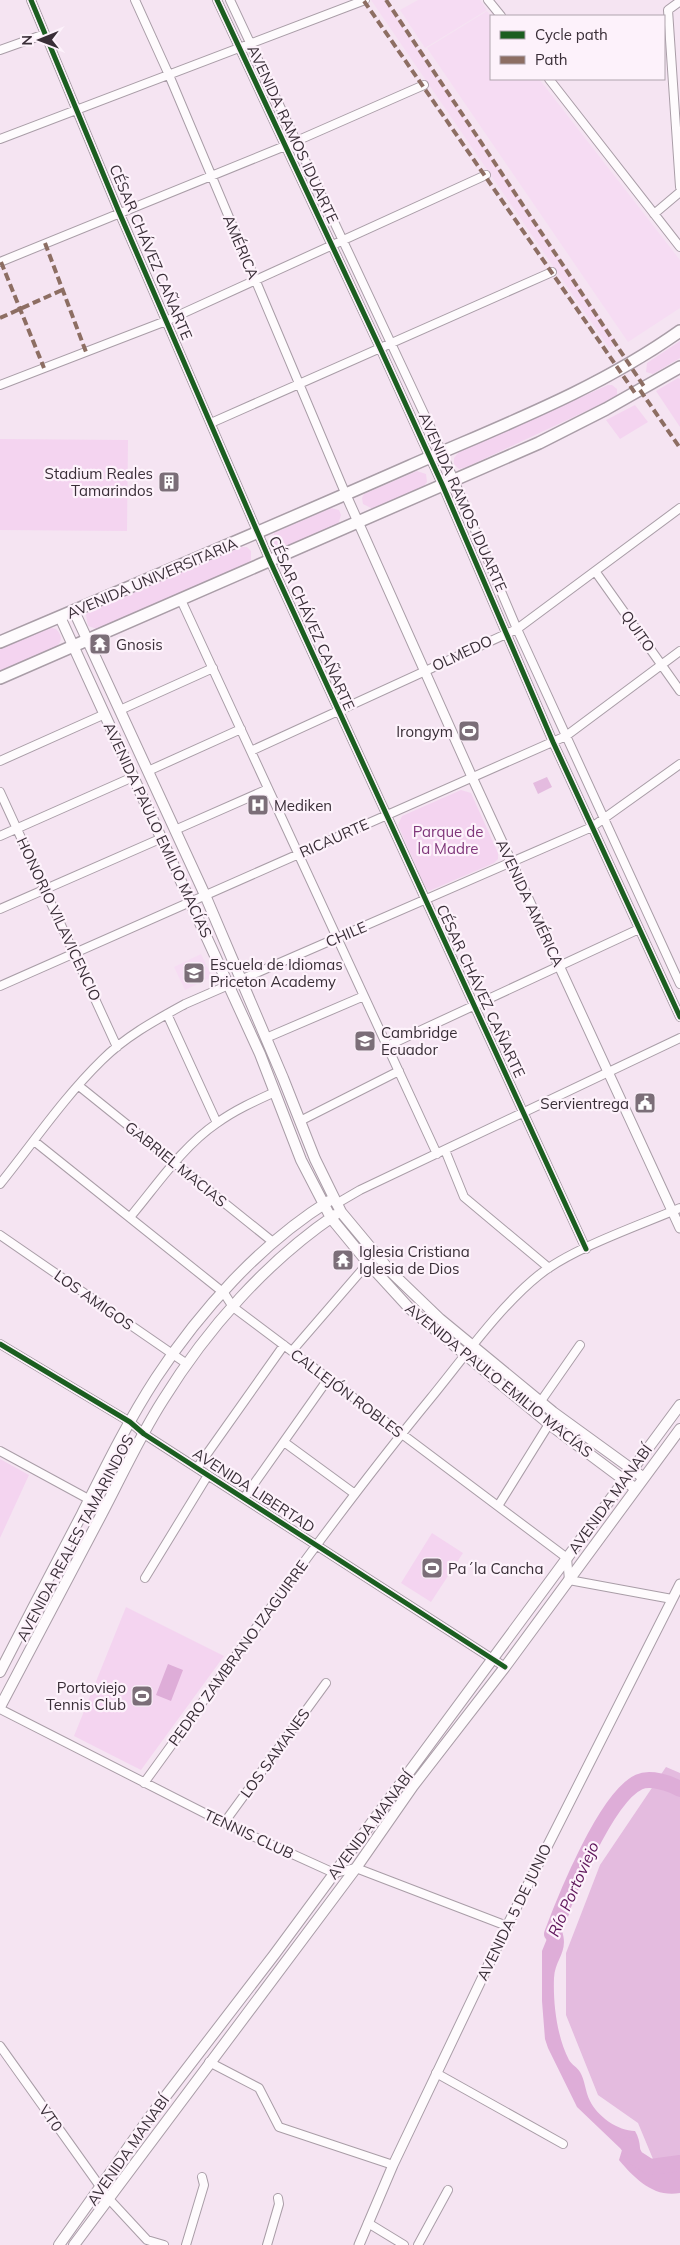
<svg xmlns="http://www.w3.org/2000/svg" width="680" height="2245" viewBox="0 0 680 2245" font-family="Mulish,sans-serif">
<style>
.built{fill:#f6dcf3}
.green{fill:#f4d4f0}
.forest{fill:#e4bbdf}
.water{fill:#deadd8}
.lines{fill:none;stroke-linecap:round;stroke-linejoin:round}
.river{stroke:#deadd8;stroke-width:16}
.minor-casing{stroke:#a99da7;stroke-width:10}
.tertiary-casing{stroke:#a99da7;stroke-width:11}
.secondary-casing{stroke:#a99da7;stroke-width:12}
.primary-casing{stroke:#a99da7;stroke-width:14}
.minor{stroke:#fefbfd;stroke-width:8}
.tertiary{stroke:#fefbfd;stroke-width:9}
.secondary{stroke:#fefbfd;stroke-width:10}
.primary{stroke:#fefbfd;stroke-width:11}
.quiet{stroke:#8d6e63;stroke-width:4;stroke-dasharray:8 4;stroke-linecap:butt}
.cycleway-casing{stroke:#fdf2fb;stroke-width:8}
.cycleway{stroke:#1b5e20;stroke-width:5}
.labels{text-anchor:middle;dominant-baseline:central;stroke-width:4.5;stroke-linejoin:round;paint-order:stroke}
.street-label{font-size:15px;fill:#392e37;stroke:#fdf2fb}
.poi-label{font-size:15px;fill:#392e37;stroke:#fdf2fb;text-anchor:start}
.park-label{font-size:15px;fill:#7f367a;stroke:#fdf2fb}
.water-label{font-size:16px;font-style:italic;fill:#5e155a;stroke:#fdf2fb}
</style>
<rect width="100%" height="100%" fill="#f5e4f2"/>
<path class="built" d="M371 0H384L617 344 609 348Z
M418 0H480L487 10 425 48 400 10Z
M487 11 491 16V79H539L680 260V308L628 342 427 48Z
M201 954 212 977 185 990 174 967Z"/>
<path class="green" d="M680 341V358L653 374 646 372 647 363Z
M678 378 680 379V427L656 391Z
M608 385H612L617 389V396L614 398 467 467 459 469 454 464V458L459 452Z
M635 405 648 422 620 439 606 420Z
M0 439 128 440 127 531 0 530Z
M417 471 426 474 427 482 424 486 373 509 363 504 362 498 364 494Z
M331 508 339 510 341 515 338 525 283 548H277C273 543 272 540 274 533Z
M241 547H247L251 551V560L248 564 97 629 88 626 86 615 90 610Z
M48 627 56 629C62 635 63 641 56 647L0 671V647Z
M461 790 471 793 498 853V859L494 863 429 891 425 887 398 825 402 816Z
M0 1459 29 1475 0 1538Z
M432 1533 463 1553 431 1602 401 1583Z
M126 1607 224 1656 141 1770 74 1736Z"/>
<path class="forest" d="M547 777 552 787 538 794 533 783Z
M666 1767 680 1773V2157L653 2159 638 2123 598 2095 566 2015V1953L600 1865Z"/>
<path class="water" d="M168 1664 183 1670 171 1701 156 1695Z
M570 1912 562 1931C569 1952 555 1959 554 1978 553 2004 557 2037 569 2060 572 2065 577 2067 580 2072 585 2080 585 2091 590 2101 597 2116 618 2131 635 2131 642 2142 639 2154 643 2167L662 2173 680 2169V2193C654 2198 635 2179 619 2160L622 2150 577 2107 548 2048 545 2039 542 2001V1951L557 1914Z"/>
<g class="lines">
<path class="river" d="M552 1934C565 1899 606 1797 639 1782 650 1777 670 1783 680 1789
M628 2145 636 2158 650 2167 680 2163"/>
<g class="minor-casing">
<path id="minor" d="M31 0 119 212 270 561 586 1249
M135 0 169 75 346 495
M217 0 380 348 442 484 553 742 680 1017
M230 0 442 452 517 629 680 984
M488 0 501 16
M679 2 668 10 680 187
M0 50 45 34
M549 79 680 247
M0 139 365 0
M654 214 680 192
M0 262 285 146 424 85
M0 385 166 321 486 175
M211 423 552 272
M595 571 680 691
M181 600 437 1154
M120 710 213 668
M251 751 517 629 680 508
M0 761 105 714
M148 771 241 729
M0 792 117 1047
M175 830 268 789
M0 836 133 777
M0 909 162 838
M0 986 566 736 680 651
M167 1014 217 1123
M266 1038 364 996
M387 1046 639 929
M79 1086 273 1242
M300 1121 399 1071
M34 1141 224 1293 233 1307 567 1558 569 1580 672 1599
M445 1150 464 1197 549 1268
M0 1184C33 1143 64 1097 102 1060 126 1036 156 1020 185 1004L592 827 680 764
M336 1204 360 1190 680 1038
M131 1216C157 1185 182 1147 217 1123 235 1110 255 1101 275 1092
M0 1235 187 1364
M0 1344 130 1422 144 1434 505 1667
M292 1351 368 1263
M541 1401 580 1345
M284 1442 355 1494
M0 1451 105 1508
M197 1468 284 1345
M244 1498 328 1379
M498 1506 549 1424
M145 1578 208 1475
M0 1709 224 1823 334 1873 356 1868 507 1926
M144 1783C238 1654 329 1522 430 1399 462 1360 500 1306 539 1275 573 1248 638 1226 680 1208
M224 1823 326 1683
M0 2046 109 2199 147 2240 164 2245
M209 2062 259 2088 279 2127 393 2165
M436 2073 563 2144
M368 2223 404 2245
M186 2245 204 2185 202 2177
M267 2245 279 2204 278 2198
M418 2245 448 2190"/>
</g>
<g class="tertiary-casing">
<path id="tertiary" d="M346 495 472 777 680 1228
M359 2245 393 2165 507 1926 680 1584"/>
</g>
<g class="secondary-casing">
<path id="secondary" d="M74 611 205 895 283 1078 315 1159 341 1212 391 1272 440 1319 553 1412 644 1478
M60 617 260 1054 301 1160 331 1218 368 1263 410 1309 549 1424 636 1489
M0 1672C27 1619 54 1567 82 1514 105 1468 128 1421 156 1378 200 1311 260 1244 329 1201
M0 1707C32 1646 65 1584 97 1523 119 1482 138 1439 163 1400 207 1329 266 1262 335 1215
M59 2245 152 2114 274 1955 680 1405
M74 2245 356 1868 413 1786 505 1667 680 1429"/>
</g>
<g class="primary-casing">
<path id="primary" d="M0 642C137 584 274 526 410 466 503 425 597 390 680 331
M0 678 539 443 606 409 680 367"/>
</g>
<use href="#minor" class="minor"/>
<use href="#tertiary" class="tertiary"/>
<use href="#secondary" class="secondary"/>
<use href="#primary" class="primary"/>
<path class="quiet" d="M386 0 645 388
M364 1 635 393
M45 243 86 352
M1 262 44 368
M0 318 62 290
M640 390 680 448"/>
<g class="cycleway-casing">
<path id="cycleway" d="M31 0 119 212 270 561 586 1249
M217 0 380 348 442 484 553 742 680 1017
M0 1344 130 1422 144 1434 505 1667"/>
</g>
<use href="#cycleway" class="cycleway"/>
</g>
<defs>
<g id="building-square" transform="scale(1.125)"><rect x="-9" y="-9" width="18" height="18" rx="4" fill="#7b6e78" stroke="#fdf2fb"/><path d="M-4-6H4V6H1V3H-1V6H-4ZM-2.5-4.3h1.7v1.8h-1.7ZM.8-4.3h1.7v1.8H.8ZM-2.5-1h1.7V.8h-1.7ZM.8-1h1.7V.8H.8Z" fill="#fff"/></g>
<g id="temple-square" transform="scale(1.125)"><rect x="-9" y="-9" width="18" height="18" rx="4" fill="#7b6e78" stroke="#fdf2fb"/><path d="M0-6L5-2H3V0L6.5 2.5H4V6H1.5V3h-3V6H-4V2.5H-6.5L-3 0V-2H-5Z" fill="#fff"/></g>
<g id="stadium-square" transform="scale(1.125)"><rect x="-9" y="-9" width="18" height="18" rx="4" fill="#7b6e78" stroke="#fdf2fb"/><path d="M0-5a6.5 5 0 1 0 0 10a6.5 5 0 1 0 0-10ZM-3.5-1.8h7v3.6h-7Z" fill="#fff"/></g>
<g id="hospital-square" transform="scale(1.125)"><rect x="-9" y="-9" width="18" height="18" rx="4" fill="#7b6e78" stroke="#fdf2fb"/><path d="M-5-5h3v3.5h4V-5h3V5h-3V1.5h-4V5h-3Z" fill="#fff"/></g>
<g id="university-square" transform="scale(1.125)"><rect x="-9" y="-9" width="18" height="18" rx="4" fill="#7b6e78" stroke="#fdf2fb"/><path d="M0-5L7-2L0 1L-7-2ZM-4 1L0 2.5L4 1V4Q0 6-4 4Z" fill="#fff"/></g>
<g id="civic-square" transform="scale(1.125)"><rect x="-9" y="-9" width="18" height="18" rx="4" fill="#7b6e78" stroke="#fdf2fb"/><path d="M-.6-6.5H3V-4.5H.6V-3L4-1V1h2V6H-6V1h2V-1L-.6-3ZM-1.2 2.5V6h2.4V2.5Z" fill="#fff"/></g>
</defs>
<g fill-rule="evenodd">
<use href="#building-square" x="169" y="482"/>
<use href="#temple-square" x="100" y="644"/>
<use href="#stadium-square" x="469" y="731"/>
<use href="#hospital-square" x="258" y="805"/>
<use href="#university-square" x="194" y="973"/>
<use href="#university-square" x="365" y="1041"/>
<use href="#civic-square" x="645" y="1103"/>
<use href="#temple-square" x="343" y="1260"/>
<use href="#stadium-square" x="432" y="1568"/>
<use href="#stadium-square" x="142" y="1696"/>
</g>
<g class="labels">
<g class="street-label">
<text transform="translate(293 134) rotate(65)">AVENIDA RAMOS IDUARTE</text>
<text transform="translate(241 247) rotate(67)">AMÉRICA</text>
<text transform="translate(151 252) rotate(67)">CÉSAR CHÁVEZ CAÑARTE</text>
<text transform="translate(463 502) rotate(66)">AVENIDA RAMOS IDUARTE</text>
<text transform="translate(152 578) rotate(-23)">AVENIDA UNIVERSITARIA</text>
<text transform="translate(312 623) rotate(66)">CÉSAR CHÁVEZ CAÑARTE</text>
<text transform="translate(638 631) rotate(55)">QUITO</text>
<text transform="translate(462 653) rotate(-25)">OLMEDO</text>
<text transform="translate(158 830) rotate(65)">AVENIDA PAULO EMILIO MACÍAS</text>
<text transform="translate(334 838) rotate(-24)">RICAURTE</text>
<text transform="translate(530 903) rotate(65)">AVENIDA AMÉRICA</text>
<text transform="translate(59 919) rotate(65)">HONORIO VILAVICENCIO</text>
<text transform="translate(346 934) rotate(-23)">CHILE</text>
<text transform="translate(481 991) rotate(65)">CÉSAR CHÁVEZ CAÑARTE</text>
<text transform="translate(176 1164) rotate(39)">GABRIEL MACIAS</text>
<text transform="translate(94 1300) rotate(35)">LOS AMIGOS</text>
<text transform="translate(499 1380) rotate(39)">AVENIDA PAULO EMILIO MACÍAS</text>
<text transform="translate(347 1393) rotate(37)">CALLEJÓN ROBLES</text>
<text transform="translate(254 1490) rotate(33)">AVENIDA LIBERTAD</text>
<text transform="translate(610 1499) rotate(-54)">AVENIDA MANABÍ</text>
<text transform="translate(75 1538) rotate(-62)">AVENIDA REALES TAMARINDOS</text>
<text transform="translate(238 1653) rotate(-54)">PEDRO ZAMBRANO IZAGUIRRE</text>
<text transform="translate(275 1753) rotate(-54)">LOS SAMANES</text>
<text transform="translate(370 1825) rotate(-53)">AVENIDA MANABÍ</text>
<text transform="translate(249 1834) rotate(25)">TENNIS CLUB</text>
<text transform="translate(514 1912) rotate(-64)">AVENIDA 5 DE JUNIO</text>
<text transform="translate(51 2118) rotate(55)">VT0</text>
<text transform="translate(128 2150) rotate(-55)">AVENIDA MANABÍ</text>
</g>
<g class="poi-label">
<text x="153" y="473" text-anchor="end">Stadium Reales<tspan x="153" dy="17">Tamarindos</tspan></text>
<text x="116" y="644">Gnosis</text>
<text x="453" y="731" text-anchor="end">Irongym</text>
<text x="274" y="805">Mediken</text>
<text x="210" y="964">Escuela de Idiomas<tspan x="210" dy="17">Priceton Academy</tspan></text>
<text x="381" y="1032">Cambridge<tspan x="381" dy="17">Ecuador</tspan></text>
<text x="629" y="1103" text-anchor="end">Servientrega</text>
<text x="359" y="1251">Iglesia Cristiana<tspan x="359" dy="17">Iglesia de Dios</tspan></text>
<text x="448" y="1568">Pa´la Cancha</text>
<text x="126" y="1687" text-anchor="end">Portoviejo<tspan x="126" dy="17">Tennis Club</tspan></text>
</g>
<g class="park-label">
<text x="448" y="831">Parque de<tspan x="448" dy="17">la Madre</tspan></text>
</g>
<g class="water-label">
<text transform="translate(573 1889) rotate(-66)">Río Portoviejo</text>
</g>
</g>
<rect x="490" y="15" width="175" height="65" fill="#fdf2fb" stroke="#afa4ad"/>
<rect x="500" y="31" width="25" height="8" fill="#1b5e20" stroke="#afa4ad"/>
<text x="535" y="40" font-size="15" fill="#392e37">Cycle path</text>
<rect x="500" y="56" width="25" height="8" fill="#8d6e63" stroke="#afa4ad"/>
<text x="535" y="65" font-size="15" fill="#392e37">Path</text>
<g transform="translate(40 40) rotate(269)" stroke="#fdf2fb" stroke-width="4" paint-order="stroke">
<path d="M0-4L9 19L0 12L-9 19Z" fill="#392e37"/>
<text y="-8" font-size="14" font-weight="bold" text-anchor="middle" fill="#392e37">N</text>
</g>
</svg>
